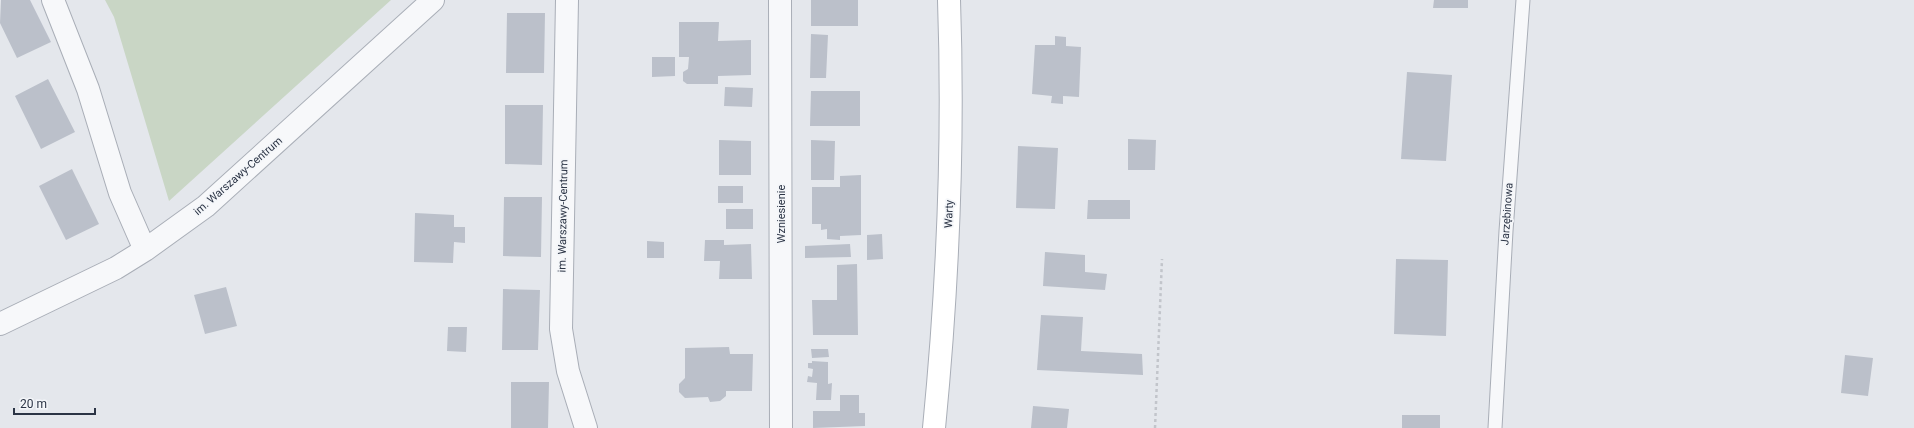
<svg xmlns="http://www.w3.org/2000/svg" width="1914" height="428" viewBox="0 0 1914 428" font-family="Roboto,sans-serif">
<style>
.green{fill:#c9d6c5}
.building{fill:#bbc0ca}
.lines{fill:none;stroke-linecap:round;stroke-linejoin:round}
.service-casing{stroke:#a9aeb7;stroke-width:15}
.minor-casing{stroke:#a9aeb7;stroke-width:24}
.secondary-casing{stroke:#a9aeb7;stroke-width:24}
.path{stroke:#c2c5cb;stroke-width:2.5;stroke-dasharray:3 3;stroke-linecap:butt}
.service{stroke:#f7f8fa;stroke-width:13}
.minor{stroke:#f7f8fa;stroke-width:22}
.secondary{stroke:#fff;stroke-width:22}
.labels{text-anchor:middle;dominant-baseline:central;stroke-width:3.5;stroke-linejoin:round;paint-order:stroke}
.street-label{font-size:11px;fill:#2b3445;stroke:#f4f6f9}
</style>
<rect width="100%" height="100%" fill="#e4e7ec"/>
<path class="green" d="M105 0H391L169 201 114 17Z"/>
<path class="building" d="M1 0H30L51 42 17 58 0 23Z
M811 0H858V26H811Z
M1434 0H1468V8H1433Z
M507 13H545L544 73H506Z
M679 22H719L718 41 751 40V75L718 76V84H687L683 81V72L688 69 689 57H679Z
M811 34 828 35 826 78H810Z
M1055 36 1066 37V46L1081 47 1079 97 1063 96V104L1051 103 1052 96 1032 94 1035 45H1055Z
M652 57H675V76L652 77Z
M1407 72 1452 75 1446 161 1401 159Z
M48 79 75 132 41 149 15 96Z
M725 87 753 88 752 107 724 106Z
M811 91H860V126H810Z
M505 105H543L542 165 505 164Z
M1128 139 1156 140 1155 170H1128Z
M719 140 751 141V175H719Z
M811 140 835 141 834 180H811Z
M1018 146 1058 148 1055 209 1016 208Z
M72 169 99 224 66 240 39 186Z
M861 175V235L840 236V240L827 239V229L821 230V224H812V187H840V176Z
M718 186H743V203H718Z
M504 197H542L541 257 503 256Z
M1088 200H1130V219H1087Z
M726 209H753V229H726Z
M415 213 454 215V227H465V243L454 242 453 263 414 262Z
M882 234 883 259 867 260V235Z
M705 240H724V245L751 244 752 279H719L720 261H704Z
M647 241 664 242V258H647Z
M850 244 851 257 805 258V246Z
M1045 252 1085 255V272L1107 274 1105 290 1043 286Z
M1396 259 1448 260 1446 336 1394 334Z
M857 264 858 335H813L812 300H837V265Z
M226 287 237 326 205 334 194 295Z
M503 289 540 290 538 350H502Z
M1041 315 1083 317 1081 351 1142 354 1143 375 1037 370Z
M448 327H467L466 352 447 351Z
M729 347 730 354H753L752 391H726V396L720 401 710 402 708 397 685 398 679 392V384L685 378V348Z
M811 349H828L829 357 812 358Z
M1845 355 1873 358 1868 396 1841 393Z
M812 361 828 362V384L832 383 831 400H816L817 383 807 382 808 376 812 377 813 369 808 368V363H812Z
M511 382H549L548 428H511Z
M840 395H859V413H865V426L813 428V411H840Z
M1033 406 1069 409 1067 428H1031Z
M1402 415H1440V428H1402Z"/>
<g class="lines">
<g class="service-casing">
<path id="service" d="M1495 428 1506 231 1523 0"/>
</g>
<g class="minor-casing">
<path id="minor" d="M53 0 88 89 120 193 145 250
M567 0 561 329 568 371 586 428
M780 0 781 428
M0 324 116 268 145 250 206 206 433 0"/>
</g>
<g class="secondary-casing">
<path id="secondary" d="M934 428C948 285 954 143 949 0"/>
</g>
<path class="path" d="M1155 428 1162 259"/>
<use href="#service" class="service"/>
<use href="#minor" class="minor"/>
<use href="#secondary" class="secondary"/>
</g>
<g class="labels">
<g class="street-label">
<text transform="translate(238 176) rotate(-41)">im. Warszawy-Centrum</text>
<text transform="translate(781 214) rotate(-90)">Wzniesienie</text>
<text transform="translate(949 214) rotate(-88)">Warty</text>
<text transform="translate(1507 214) rotate(-86)">Jarzębinowa</text>
<text transform="translate(563 216) rotate(-89)">im. Warszawy-Centrum</text>
</g>
</g>
<path d="M14 408v6h81v-6" fill="none" stroke="#2b3445" stroke-width="2"/>
<text x="20" y="408" font-size="12" fill="#2b3445" stroke="#f4f6f9" stroke-width="3" paint-order="stroke">20 m</text>
</svg>
